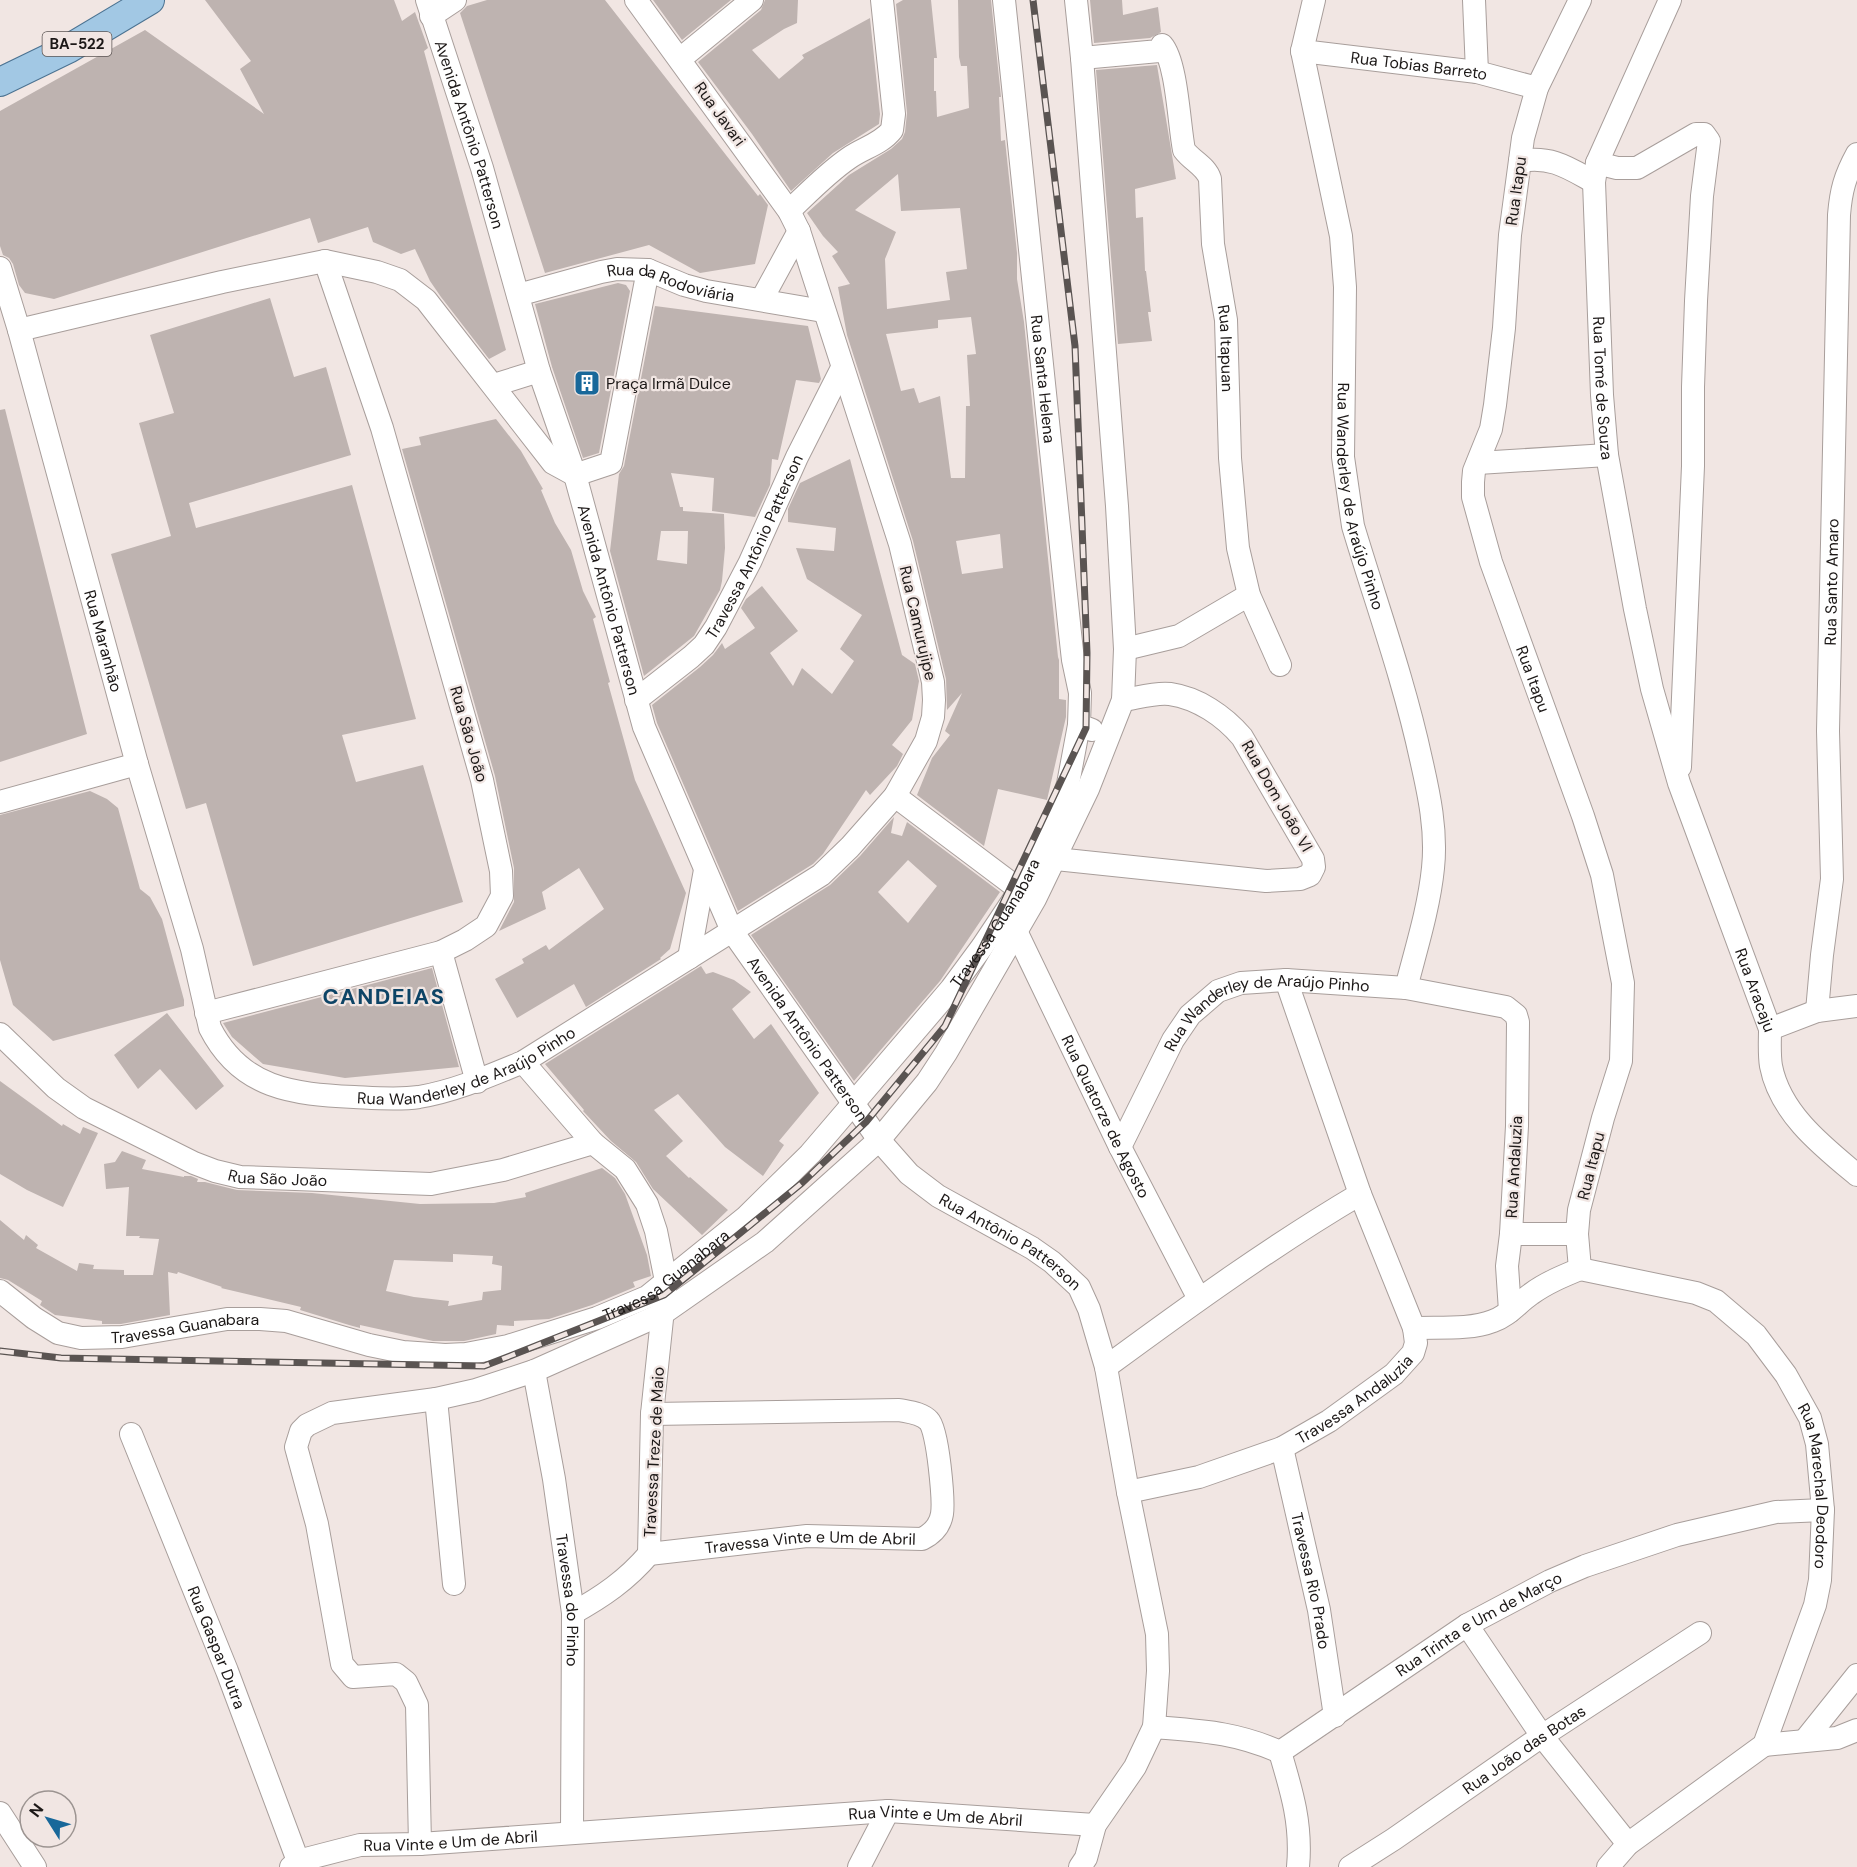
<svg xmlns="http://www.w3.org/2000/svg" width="1857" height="1867" viewBox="0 0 1857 1867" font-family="'DM Sans',sans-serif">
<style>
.building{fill:#beb3b0;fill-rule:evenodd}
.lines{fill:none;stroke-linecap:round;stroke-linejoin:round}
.minor-casing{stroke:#a89e9b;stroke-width:24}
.major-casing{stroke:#4b7291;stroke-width:30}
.minor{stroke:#fff;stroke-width:22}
.major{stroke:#a2c8e4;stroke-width:28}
.rail-casing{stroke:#5a5452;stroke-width:7}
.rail{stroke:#f1e6e3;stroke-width:4.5;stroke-dasharray:14;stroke-linecap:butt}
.labels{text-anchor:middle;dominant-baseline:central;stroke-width:4.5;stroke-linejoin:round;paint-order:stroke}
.shield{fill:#f1e6e3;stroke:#5c5654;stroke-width:1.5}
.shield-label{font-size:15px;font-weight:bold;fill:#1c1817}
.street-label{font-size:16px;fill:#1c1817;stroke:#f1e6e3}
.poi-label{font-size:16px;fill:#1c1817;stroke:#f1e6e3;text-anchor:start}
.district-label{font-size:22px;font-weight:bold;letter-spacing:1.5px;fill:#0d4466;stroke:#f1e6e3}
</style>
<rect width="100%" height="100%" fill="#f1e6e3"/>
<path class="building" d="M205 0H394L402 21 415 12 428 48 424 51 506 350 489 359 441 297 430 281 415 249 401 254 373 242 368 227 318 243 310 218 54 299 25 293 19 285 13 264 9 258 3 255 0 246V111L145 30 264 114 240 69 251 61Z
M487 0H605L758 196 760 194 768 205 755 264 700 273 649 245 545 273 460 13 467 6Z
M653 0H731L682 40Z
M765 0H798L797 23 784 29 752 50 779 79 804 58 802 55 870 18 880 114 879 124 833 153 791 191 752 134 698 62 761 10Z
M903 0H931L937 58H934V91H936L937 117 969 108 967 66H961L959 57 958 0H991L1001 97H999L1001 141 1005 140 1017 253V279L1024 322 1058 657 1059 660V699L1066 700V717L1047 800 998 789 984 846 917 795 932 758 950 735 945 731 962 693 947 710 946 679 913 541 847 335 838 287 850 284 832 256 838 252 823 236 807 213 849 175 891 149 902 139 905 132 907 113 896 4ZM898 174 901 211 960 208 967 269 946 272 950 300 887 309 885 259 896 232 855 210ZM971 317 976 354 967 355 970 406H966L965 478H951L940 396 919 403 914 388 901 391 886 334 938 328V320ZM1000 534 1003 568 962 574 956 541Z
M1090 0H1122L1123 15 1158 7 1161 32 1150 38 1094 43Z
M1157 65 1176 179 1135 189 1136 218 1143 217 1145 271H1146L1151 312H1148L1152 341 1118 344 1096 70Z
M618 283 626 285 630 291 599 453 583 458 552 367 535 304Z
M270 298 294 377 326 367 351 455 189 503 196 528 352 485 416 719 342 735 356 782 423 765 463 902 253 966 206 803 186 809 111 554 171 536 139 423 174 413 150 335Z
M655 306 808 326 821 379 819 383 796 380 778 460 772 459 770 485 755 517 712 511 714 478 671 473 680 507H683V511L724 514 725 548 722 581 720 590 694 636 644 676 610 551 619 474 624 466ZM661 531H688L687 564 657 560Z
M5 409 87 734 0 762V410Z
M496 419 521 451 543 489 541 490 555 523 571 550 583 591 596 617 593 619 610 682 608 683 635 780 686 893 670 949 660 958 661 959 586 1007 574 984 517 1018 495 979 524 963 522 959 546 945 549 950 604 909 579 868 542 892 546 909 499 931 514 902V868L495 776 402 449 421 445 419 437Z
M850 459 902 655 915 664 919 681 912 720 892 745 903 754 897 766 870 795 866 790 823 854 813 864 738 911 657 723 652 705 700 667 713 655 722 643 725 649 755 628 741 608 746 599 762 586 798 631 770 653 793 686 802 668 832 694 854 661 840 649 862 615 807 579 796 548 834 551 836 528 788 522V509L800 483Z
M90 791 107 799 118 808 140 889 150 897 162 919 184 1000V1006L53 1041 13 1005 0 960V815Z
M894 817 891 833 902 836 907 822 1000 892 940 981 854 1081 751 935 830 885 860 856ZM908 860 937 886 908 923 878 892Z
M701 966 706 974 713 972 734 980 751 992 732 1009 754 1039 771 1024 819 1093 779 1141 784 1145 763 1176 725 1147 678 1094 654 1110 683 1141 666 1156 689 1178 690 1177 728 1210 702 1235 653 1189 636 1162 611 1141 583 1111 584 1110 545 1064Z
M432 968 459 1067 345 1078 263 1064 232 1037 223 1023Z
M167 1013 224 1086 196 1110 160 1069 138 1089 114 1055Z
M0 1081 62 1126 63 1124 80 1134 83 1127 98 1133 63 1207 27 1190 0 1174Z
M122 1151 146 1160 142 1169 184 1177V1176H191L198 1179 197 1182H205L237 1190 312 1193 420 1204 494 1203 526 1197 525 1193 602 1168 615 1178 625 1194 647 1255 651 1276 633 1282 635 1287 592 1305 549 1319 514 1321V1326L497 1325 496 1334 464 1341H433L360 1325V1328L349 1325 300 1310 301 1307 221 1288 222 1287 178 1272 177 1274 168 1272 170 1315 121 1324H102V1321L55 1315 40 1305 42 1301 8 1280 0 1278V1220L24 1240 26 1235 38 1245 36 1248 77 1271 79 1263 94 1265 93 1269 124 1270V1275H153L159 1239 139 1238 140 1236H126L129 1187 106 1189 104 1164 115 1162ZM453 1254 493 1256 492 1264 502 1266 501 1290 483 1292 482 1300 448 1306 449 1301 414 1297 386 1291 394 1260 453 1262Z"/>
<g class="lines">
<g class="minor-casing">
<g id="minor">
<path id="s1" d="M427 0 482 168 539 371 575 475 644 727 732 931 879 1140 909 1174 938 1196 1032 1248 1052 1262 1079 1287 1089 1309 1106 1367 1128 1492 1157 1634 1158 1671 1154 1727 1135 1767 1095 1825 1086 1858 1080 1867"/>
<path id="s2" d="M1004 0 1070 633 1073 660 1080 693 1079 725 1092 730"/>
<path id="s3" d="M1314 0 1302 51 1341 236 1345 287 1343 457 1353 526C1376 603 1404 680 1421 759 1429 794 1437 831 1433 868 1429 908 1416 949 1406 988"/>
<path d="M1474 0 1477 72"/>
<path id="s4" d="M1580 0 1537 88 1523 138 1510 235 1504 328 1495 405 1491 429 1474 471 1473 482V497L1491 562 1583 816 1602 875 1623 983 1621 1061 1603 1118 1579 1210 1577 1234 1580 1269"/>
<path id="s5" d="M1670 0 1597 163 1594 182 1602 395 1607 455 1635 609 1652 689 1679 783 1770 1029C1770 1041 1769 1054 1771 1066 1780 1113 1822 1146 1857 1175"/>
<path d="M431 16 455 0"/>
<path id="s6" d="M1302 51 1477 72 1537 88"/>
<path id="s7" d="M1082 58 1159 51 1162 45C1177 62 1179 125 1184 150 1192 161 1206 166 1210 179L1213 244 1226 320 1230 458 1238 548 1249 595 1280 665"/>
<path d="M680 59 752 0"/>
<path d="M1520 161C1552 156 1567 167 1594 182"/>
<path d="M1597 163 1617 168H1637L1696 134H1704L1709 141 1702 196 1696 301 1693 387V466L1680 767"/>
<path d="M789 211C808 193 827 173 849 158 863 148 881 144 892 130L894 114 882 0"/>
<path id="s8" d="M0 268 19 330 137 764 192 949 210 1028C241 1089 293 1094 354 1097 375 1098 398 1100 419 1097 455 1091 489 1076 523 1062L821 875 850 847 895 796 926 741 933 717 934 700 933 682 900 544 799 231 789 211 636 0"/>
<path id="s9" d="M518 295 601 272 617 269 648 270 684 285 706 291 823 311"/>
<path d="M762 299 799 231"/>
<path d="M19 330 222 282 325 261 377 272 400 280 426 300 553 463 575 475"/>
<path d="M494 385 539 371"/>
<path d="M1478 463 1607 455"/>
<path d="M575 475 611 463 648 270"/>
<path d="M1125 649 1179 636 1249 595"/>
<path id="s10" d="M636 700 691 657 704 645 716 627 750 562 797 457 842 368"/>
<path d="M895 796 1020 890"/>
<path d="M0 802 137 764"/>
<path d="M1056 859 1266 881 1300 879 1310 875 1314 867 1313 859 1242 737C1224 716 1198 698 1170 694 1156 692 1137 698 1123 700"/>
<path id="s11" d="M1016 931 1120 1147 1199 1299"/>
<path d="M441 952 477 1082"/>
<path d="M689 958 705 870"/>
<path id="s12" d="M1817 1011 1822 955 1832 879 1828 731 1839 215C1841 190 1845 176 1857 154"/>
<path d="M206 1013 441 952 465 940 486 926 502 896 501 871 482 780 382 428 325 261"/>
<path d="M1770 1029 1817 1011 1857 1006"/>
<path id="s13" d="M0 1034 56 1088 84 1108 194 1163 215 1171 240 1177 431 1184 503 1170 593 1143"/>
<path d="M523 1062 593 1143 625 1169 647 1204 656 1231 666 1281 652 1414 649 1554"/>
<path id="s14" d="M1120 1147 1173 1040 1190 1015 1218 991 1241 983 1286 980 1406 988 1506 1007 1516 1015 1518 1022 1517 1126 1511 1234 1507 1266 1510 1311"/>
<path d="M1511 1234H1577"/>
<path id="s15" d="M1580 1269 1696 1293 1716 1301 1756 1335 1786 1375 1810 1418 1817 1444 1823 1510 1820 1580 1815 1605 1764 1745 1628 1844 1608 1867"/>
<path id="s16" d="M0 1291 34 1318 58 1333 81 1338 122 1337 227 1319H260L286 1321 369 1345 403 1352 445 1355 466 1354 508 1346 597 1318 647 1297 746 1217 810 1154 951 989 982 947 1020 890 1060 807 1068 784 1079 725"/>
<path d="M1414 1328C1439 1327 1470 1330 1493 1321 1508 1316 1518 1303 1531 1294 1546 1283 1563 1276 1580 1269"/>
<path d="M1106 1367C1189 1306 1272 1246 1360 1194"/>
<path id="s17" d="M534 1371 554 1479 573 1613 572 1833"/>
<path d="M436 1399 454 1584"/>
<path id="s18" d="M131 1434 227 1671 298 1861"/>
<path id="s19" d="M1282 1448 1319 1610 1335 1716"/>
<path id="s20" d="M1128 1492 1199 1477 1282 1448 1329 1421 1394 1374 1413 1353 1416 1343 1414 1328 1360 1194 1286 980"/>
<path id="s21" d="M649 1554 807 1536 922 1539C932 1534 940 1526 942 1514 944 1501 938 1430 929 1421 922 1413 909 1412 899 1410L652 1414"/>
<path d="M573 1613C602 1597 627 1580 649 1554"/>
<path d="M1467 1625 1542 1736 1628 1844"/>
<path id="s22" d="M1154 1727C1202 1731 1235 1732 1280 1752L1467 1625 1550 1581 1585 1566 1677 1535 1776 1512 1823 1510"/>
<path d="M1805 1740 1857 1675"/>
<path d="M1764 1745 1837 1738 1857 1730"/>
<path d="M1280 1752C1292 1792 1302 1825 1298 1867"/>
<path d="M0 1813 35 1867"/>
<path d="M420 1844 417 1705 406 1682 396 1674 353 1677 342 1664 317 1524 296 1447 301 1431 307 1425 332 1413 436 1399 476 1390 534 1371 662 1314 765 1242 879 1140 927 1082 946 1053 1035 899 1088 789 1123 700 1125 649 1117 506 1082 58 1076 0"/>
<path id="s23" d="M291 1867 298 1861 360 1845 420 1844 888 1811 1095 1825"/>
<path d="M859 1867 888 1811"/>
<path id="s24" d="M1350 1867 1394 1839 1542 1736 1700 1633"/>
</g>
</g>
<g class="major-casing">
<path id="major" d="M0 82 68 49 150 0"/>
</g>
<use href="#minor" class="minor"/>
<use href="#major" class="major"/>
<g class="rail-casing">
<path id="rail" d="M0 1351 61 1358 484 1366 510 1356 664 1295 802 1183 866 1122 945 1026 1086 728 1087 653 1075 346 1033 0"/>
</g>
<use href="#rail" class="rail"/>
</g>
<defs>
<g id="building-square" transform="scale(1.35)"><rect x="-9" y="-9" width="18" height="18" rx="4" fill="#18689a" stroke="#f1e6e3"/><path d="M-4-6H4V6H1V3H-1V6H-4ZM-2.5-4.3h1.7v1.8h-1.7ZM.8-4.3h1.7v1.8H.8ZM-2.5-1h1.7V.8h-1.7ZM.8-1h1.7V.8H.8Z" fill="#fff"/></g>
</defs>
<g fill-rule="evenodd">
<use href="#building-square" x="587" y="383"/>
</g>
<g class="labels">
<rect class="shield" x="42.5" y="32" width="69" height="24" rx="4.5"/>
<g class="shield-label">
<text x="77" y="44">BA-522</text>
</g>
<g class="street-label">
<text stroke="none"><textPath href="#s6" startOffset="118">Rua Tobias Barreto</textPath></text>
<text transform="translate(720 114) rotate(54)">Rua Javari</text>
<text stroke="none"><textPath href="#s1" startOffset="141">Avenida Antônio Patterson</textPath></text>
<text transform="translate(1516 191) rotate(-82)">Rua Itapu</text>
<text stroke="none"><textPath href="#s9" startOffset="158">Rua da Rodoviária</textPath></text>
<text stroke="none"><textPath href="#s7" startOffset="402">Rua Itapuan</textPath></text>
<text stroke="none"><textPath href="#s2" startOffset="381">Rua Santa Helena</textPath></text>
<text stroke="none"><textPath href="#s5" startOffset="404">Rua Tomé de Souza</textPath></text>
<text stroke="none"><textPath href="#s3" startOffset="504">Rua Wanderley de Araújo Pinho</textPath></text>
<text stroke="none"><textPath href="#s10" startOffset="198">Travessa Antônio Patterson</textPath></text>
<text stroke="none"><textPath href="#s12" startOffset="430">Rua Santo Amaro</textPath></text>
<text stroke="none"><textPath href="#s1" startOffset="627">Avenida Antônio Patterson</textPath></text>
<text transform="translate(918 623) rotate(77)">Rua Camurujipe</text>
<text stroke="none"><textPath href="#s8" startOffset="387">Rua Maranhão</textPath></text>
<text stroke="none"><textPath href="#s4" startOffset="706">Rua Itapu</textPath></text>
<text transform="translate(469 734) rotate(74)">Rua São João</text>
<text transform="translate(1277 796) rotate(60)">Rua Dom João VI</text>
<text stroke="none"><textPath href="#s16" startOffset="1190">Travessa Guanabara</textPath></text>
<text stroke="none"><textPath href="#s5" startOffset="1028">Rua Aracaju</textPath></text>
<text stroke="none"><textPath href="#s14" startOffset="224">Rua Wanderley de Araújo Pinho</textPath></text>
<text stroke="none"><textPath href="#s1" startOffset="1113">Avenida Antônio Patterson</textPath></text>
<text stroke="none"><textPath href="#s8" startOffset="1077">Rua Wanderley de Araújo Pinho</textPath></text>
<text stroke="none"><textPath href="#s11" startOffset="206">Rua Quatorze de Agosto</textPath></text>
<text transform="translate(1591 1166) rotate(-76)">Rua Itapu</text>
<text transform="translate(1514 1167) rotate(-87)">Rua Andaluzia</text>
<text stroke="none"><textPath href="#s13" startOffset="321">Rua São João</textPath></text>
<text stroke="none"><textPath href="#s1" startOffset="1404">Rua Antônio Patterson</textPath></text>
<text stroke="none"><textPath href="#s16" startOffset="704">Travessa Guanabara</textPath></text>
<text stroke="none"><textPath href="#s16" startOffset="200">Travessa Guanabara</textPath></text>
<text stroke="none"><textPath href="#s20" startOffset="248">Travessa Andaluzia</textPath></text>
<text transform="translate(654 1452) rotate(-87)">Travessa Treze de Maio</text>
<text stroke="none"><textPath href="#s15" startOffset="360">Rua Marechal Deodoro</textPath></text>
<text stroke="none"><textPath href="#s21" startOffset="162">Travessa Vinte e Um de Abril</textPath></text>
<text stroke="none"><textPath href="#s19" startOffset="136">Travessa Rio Prado</textPath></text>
<text stroke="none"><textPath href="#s17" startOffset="232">Travessa do Pinho</textPath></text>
<text stroke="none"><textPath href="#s22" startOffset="366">Rua Trinta e Um de Março</textPath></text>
<text stroke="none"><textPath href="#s18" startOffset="230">Rua Gaspar Dutra</textPath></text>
<text stroke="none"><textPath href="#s24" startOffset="210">Rua João das Botas</textPath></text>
<text stroke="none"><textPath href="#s23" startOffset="650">Rua Vinte e Um de Abril</textPath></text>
<text stroke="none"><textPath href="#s23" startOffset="164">Rua Vinte e Um de Abril</textPath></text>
</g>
<g class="poi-label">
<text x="606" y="383">Praça Irmã Dulce</text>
</g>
<g class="district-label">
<text x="384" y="996">CANDEIAS</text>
</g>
</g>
<g transform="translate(48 1819) rotate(307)"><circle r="28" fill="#f1e6e3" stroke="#9c9491" stroke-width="1.5"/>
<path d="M0-4.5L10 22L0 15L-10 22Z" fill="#18689a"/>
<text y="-9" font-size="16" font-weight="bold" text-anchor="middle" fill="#1c1817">N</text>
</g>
</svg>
